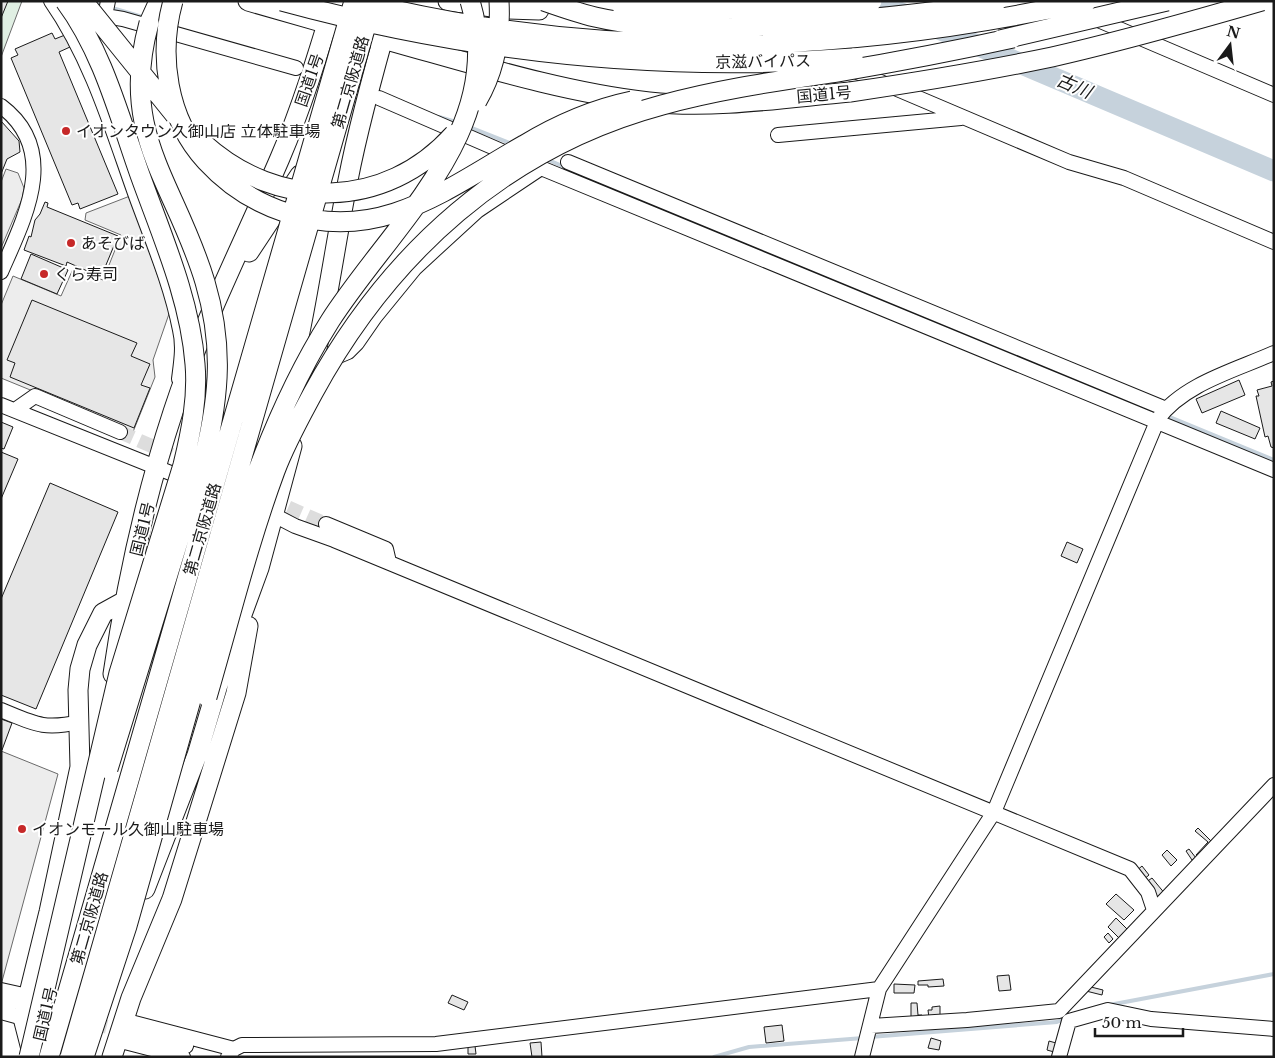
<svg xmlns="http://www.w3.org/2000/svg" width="1275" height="1058" viewBox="0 0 1275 1058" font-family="'Libre Baskerville','Noto Sans JP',serif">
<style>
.green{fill:#e0efe3;stroke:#6a6a6a}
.parking{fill:#ededed;stroke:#6a6a6a}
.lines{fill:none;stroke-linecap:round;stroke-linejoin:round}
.stream{stroke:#c6d2dc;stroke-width:4}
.river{stroke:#c6d2dc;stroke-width:21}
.building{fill:#e6e6e6;stroke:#1a1a1a}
.minor-tunnel{stroke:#ddd;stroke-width:14;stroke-dasharray:14 7;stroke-linecap:butt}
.minor-casing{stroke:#1a1a1a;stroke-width:16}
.highway-casing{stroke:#1a1a1a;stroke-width:21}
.minor{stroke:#fff;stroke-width:14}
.highway{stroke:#fff;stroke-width:19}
.highway-bridge-casing{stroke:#1a1a1a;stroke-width:21;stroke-linecap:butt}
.highway-bridge{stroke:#fff;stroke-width:19}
.poi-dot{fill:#c62828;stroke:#fff;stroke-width:2}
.labels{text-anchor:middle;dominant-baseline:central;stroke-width:4;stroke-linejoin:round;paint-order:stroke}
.street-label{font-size:16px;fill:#1a1a1a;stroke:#fff}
.poi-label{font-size:16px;fill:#1a1a1a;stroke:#fff;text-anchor:start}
.water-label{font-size:18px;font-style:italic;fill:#1a1a1a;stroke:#fff}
</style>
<rect width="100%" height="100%" fill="#fff"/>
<path class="green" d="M1 1H22L1 57Z"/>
<path class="parking" d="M6 169 18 173 24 188 22 199 1 248V182Z
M130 196 170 311 153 360 155 377 133 432 1 378V305L13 276 61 296 73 269 103 280 121 235 85 220 86 213Z
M1 751 58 774 1 985Z"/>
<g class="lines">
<path class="stream" d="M92 2 146 18
M439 117 456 122
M467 126 512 144
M546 159 567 168
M626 193 744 244
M829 279 1107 392
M1165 415 1274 460
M1109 1005 1274 974
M870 1037 1057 1022 1067 1018
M714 1057 749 1047 863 1038"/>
<path class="river" d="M873 1 1274 171"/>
</g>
<path class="building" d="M1 1H8L1 18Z
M52 33 55 39 65 35 70 47 59 52 118 194 80 209 78 203 72 205 11 58 18 55 15 49Z
M1 121 19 141 20 152 7 159 1 174Z
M45 202 48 203 47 207 118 236 101 277 67 262 66 266 24 250 29 236 31 237 35 220 40 214Z
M31 254 68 270 57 294 21 279Z
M32 300 137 343 131 356 150 364 141 385 150 388 134 428 10 377 15 363 7 360Z
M1239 380 1245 395 1202 413 1196 399Z
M1274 381V448L1271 447 1268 436 1265 437 1256 396H1259L1257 390 1272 386 1271 382Z
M1221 411 1260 428 1255 439 1216 423Z
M1 422 13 427 4 449 1 448Z
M1 452 18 459 1 499Z
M50 483 118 512 36 709 1 695V599Z
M1067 542 1083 549 1077 563 1061 556Z
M1 719 12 723 2 750H1Z
M1198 828 1213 843 1199 858 1196 855 1208 842 1195 831Z
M1189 849 1196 858 1192 860 1186 851Z
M1167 850 1177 860 1171 866 1162 855Z
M1142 866 1149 875 1143 880 1135 872Z
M1152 878 1166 895 1160 902 1145 883Z
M1116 894 1134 910 1124 920 1106 904Z
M1116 918 1127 929 1119 938 1108 927Z
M1108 933 1113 939 1109 943 1104 937Z
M1009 975 1011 990 999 991 997 976Z
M943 979 944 986 928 987V985H918V981Z
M894 984 915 985 914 993H894Z
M1087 986 1103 990 1102 995 1086 991Z
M452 995 468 1002 464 1010 448 1003Z
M911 1003H917L918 1015H922L923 1018H911Z
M940 1006V1018H929L928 1010H932V1007Z
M782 1025 784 1041 766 1043 764 1027Z
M931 1038 941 1041 939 1050 928 1048Z
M1049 1041 1056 1043 1054 1052 1047 1050Z
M541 1042 542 1057H532L530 1043Z
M468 1046H475L476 1054H468Z"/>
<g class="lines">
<path class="minor-tunnel" d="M120 432 192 464
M269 499 326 524
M32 1008 128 1032"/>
<g class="minor-casing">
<path id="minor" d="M51 1C92 60 112 129 136 196 152 240 171 284 180 330 184 346 181 363 179 379
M105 16 108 1
M90 17 105 16 123 19 296 68
M1091 17 1274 95
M850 69 1069 162 1124 178 1274 242
M379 98 541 168 1274 470
M1 106C61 151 24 219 1 272
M778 135 961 118
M568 162 1166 409
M334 358 348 352 357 343 375 317 415 268 477 211 541 168
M1 405 188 480
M15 410 35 396 120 432
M266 511 295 526 334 540 1130 869 1148 892 1154 910
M326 524 386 549 389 562
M1 710C35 724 43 730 80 722
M1 990 28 996
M1 1001 12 1003
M1 1012 23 1018
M123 1020 234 1049
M1069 1021 1108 1010 1151 1019 1274 1029
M871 1026 967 1020 1059 1011 1274 785
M133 1034 186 1046
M117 1040 183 1057
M228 1057 234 1049 242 1045 436 1044 879 989
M862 1057 879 989 994 812 1158 419C1183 384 1236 370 1274 353
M1059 1057 1069 1021"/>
</g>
<g class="highway-casing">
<path id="highway" d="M248 1 339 27
M448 1 507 9 539 10
M149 23 159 1
M372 36C461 60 558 92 649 102 715 109 784 98 850 92
M249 252 300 175
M303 405C324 331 333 255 348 180 359 123 375 66 391 10
M113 674C126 585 145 497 173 412 201 326 244 242 280 158 302 107 318 54 334 1
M145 889 197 755 225 661 259 568 292 446
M32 1053 23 1018 49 912 80 767 78 690 80 669 87 645 103 613 123 602
M112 1057 131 998 172 899 236 693 248 626"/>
</g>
<use href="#minor" class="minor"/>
<use href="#highway" class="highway"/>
<g class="highway-bridge-casing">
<path id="highway-bridge" d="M83 1 175 115
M173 1C158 55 167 119 206 161 228 185 256 203 287 213 380 244 448 188 524 145 557 125 594 109 632 101
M282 1C469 52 660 73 853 58
M544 1C561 7 578 13 595 17 674 35 759 27 838 21 891 17 945 12 997 1
M360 2C603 62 844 55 1087 1
M623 11 791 7 872 1
M1000 40 1167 1
M850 92C918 82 985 71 1052 57 1123 41 1193 21 1262 1
M477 101C495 70 501 36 499 1
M203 143C278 211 385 211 454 134
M207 697C229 622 248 544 275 471 285 444 299 419 313 393 389 253 506 147 662 105 720 89 778 81 837 72 896 62 954 51 1013 38
M108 769 205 454C220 393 223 343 205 282 176 184 118 135 149 23
M29 1057 119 673 183 465C191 432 198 398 195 364 190 299 162 236 140 175 119 116 103 52 65 1
M49 1057 354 1
M70 1057 373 1
M84 1057 127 926 249 495C270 435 296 375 330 321 392 224 509 129 470 1"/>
</g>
<use href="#highway-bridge" class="highway-bridge"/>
</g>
<g class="poi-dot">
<circle cx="66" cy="131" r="5"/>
<circle cx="71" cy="243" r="5"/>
<circle cx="44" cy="274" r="5"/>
<circle cx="22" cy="829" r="5"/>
</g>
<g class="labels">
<g class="street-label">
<text transform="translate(763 61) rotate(-1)">京滋バイパス</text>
<text transform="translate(309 80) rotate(-71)">国道1号</text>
<text transform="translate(350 82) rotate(-74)">第二京阪道路</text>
<text transform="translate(824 94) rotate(-5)">国道1号</text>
<text transform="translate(142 529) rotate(-76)">国道1号</text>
<text transform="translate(202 529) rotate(-74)">第二京阪道路</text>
<text transform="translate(89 918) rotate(-74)">第二京阪道路</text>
<text transform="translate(45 1014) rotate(-77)">国道1号</text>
</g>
<g class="poi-label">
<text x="76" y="131">イオンタウン久御山店 立体駐車場</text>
<text x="81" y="243">あそびば</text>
<text x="54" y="274">くら寿司</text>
<text x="32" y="829">イオンモール久御山駐車場</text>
</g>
<g class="water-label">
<text transform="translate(1074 86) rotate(23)">古川</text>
</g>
</g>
<rect width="1275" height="1058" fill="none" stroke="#1a1a1a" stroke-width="5"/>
<g transform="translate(1230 45) rotate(15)" stroke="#ffffff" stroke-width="4" paint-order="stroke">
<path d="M0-4L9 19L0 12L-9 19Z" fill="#1a1a1a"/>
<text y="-8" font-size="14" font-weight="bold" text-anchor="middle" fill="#1a1a1a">N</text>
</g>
<path d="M1095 1028v8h88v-8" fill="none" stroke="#1a1a1a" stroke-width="2.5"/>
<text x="1102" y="1028" font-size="15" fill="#1a1a1a" stroke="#ffffff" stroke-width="4" paint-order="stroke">50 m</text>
</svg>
